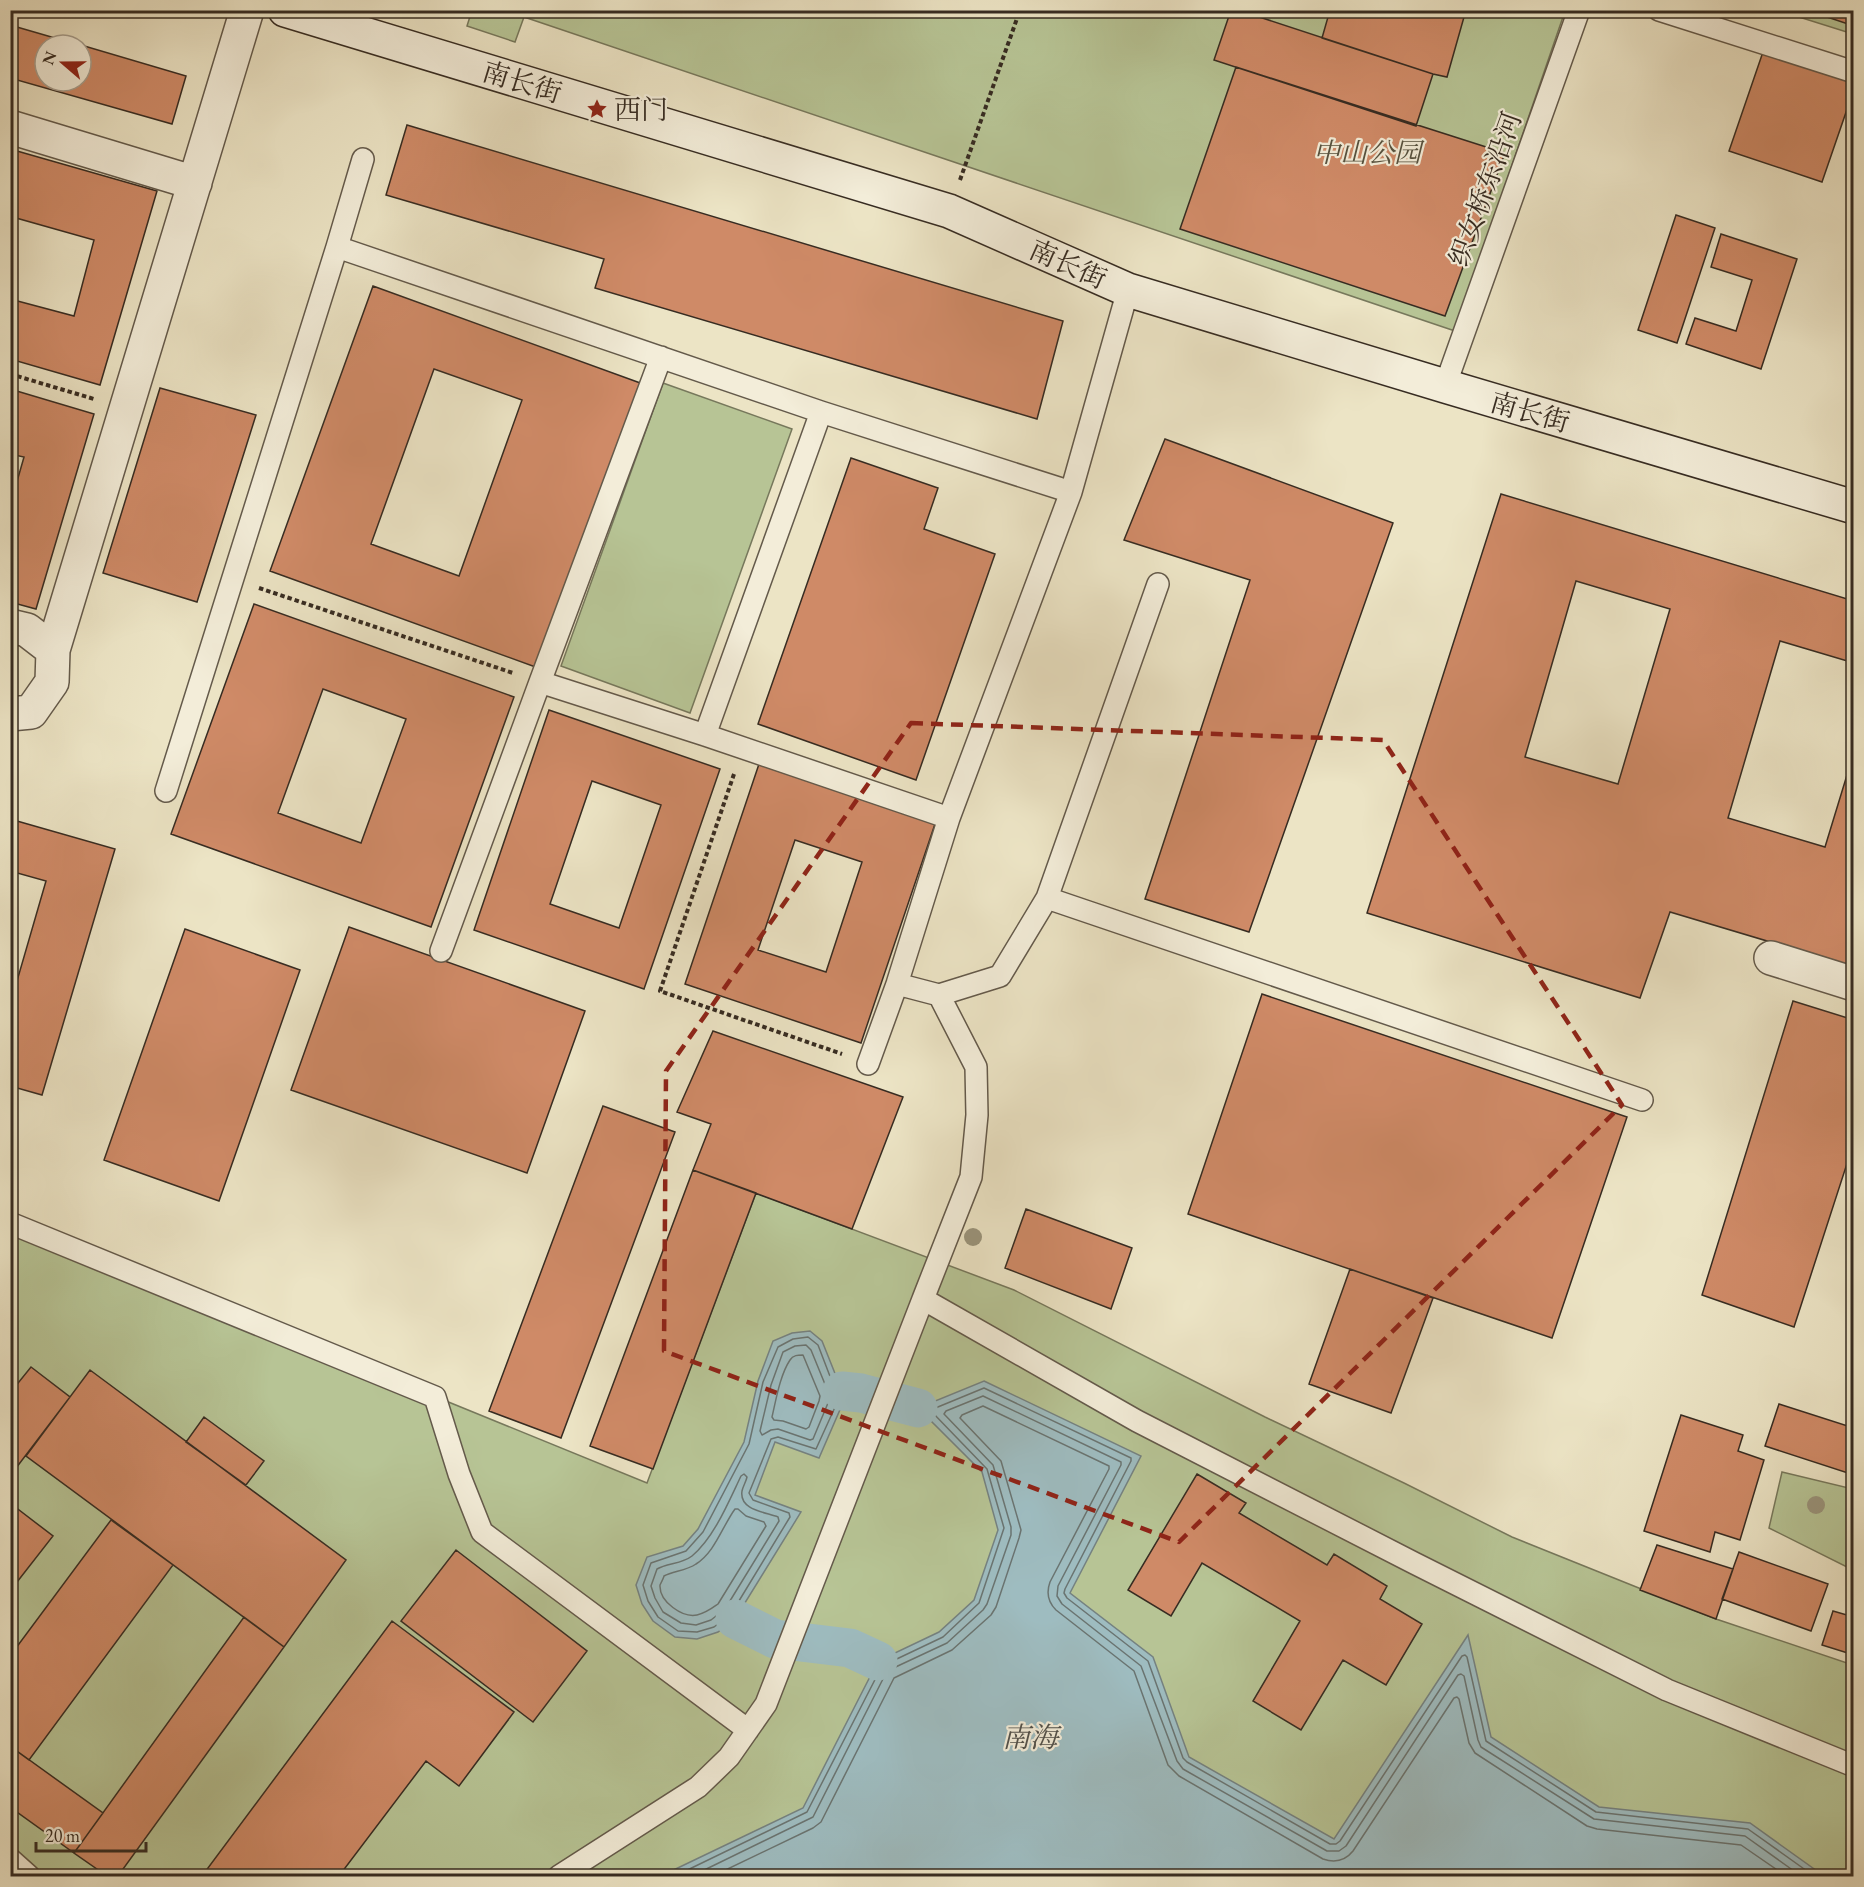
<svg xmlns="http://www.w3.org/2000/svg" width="1864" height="1887" viewBox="0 0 1864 1887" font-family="'EB Garamond','Noto Serif SC',serif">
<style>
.green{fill:#b7c495;stroke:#77785c;stroke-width:1.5}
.water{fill:#9ebcc0;stroke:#758281;stroke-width:1.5}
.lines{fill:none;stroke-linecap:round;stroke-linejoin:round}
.shore{stroke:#6a7471;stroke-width:1.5}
.canal{stroke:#9ebcc0;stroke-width:39}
.building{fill:#cf8a67;stroke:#372c22;stroke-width:1.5;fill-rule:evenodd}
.lane-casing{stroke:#645a4b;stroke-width:24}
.street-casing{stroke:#645a4b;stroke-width:36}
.secondary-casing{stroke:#372c22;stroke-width:36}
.path{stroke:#372c22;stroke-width:4;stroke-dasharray:4.5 3;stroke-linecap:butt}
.lane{stroke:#f3edd9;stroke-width:21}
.street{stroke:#f3edd9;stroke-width:33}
.secondary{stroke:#f3edd9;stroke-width:33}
.tree{fill:#9a947b}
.marked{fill:none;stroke:#8f2418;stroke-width:4.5;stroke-dasharray:12 8;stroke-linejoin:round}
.labels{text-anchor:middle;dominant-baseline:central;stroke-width:4.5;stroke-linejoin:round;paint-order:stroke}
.street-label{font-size:27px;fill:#372c22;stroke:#f3edd9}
.poi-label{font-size:27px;fill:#372c22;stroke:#f3edd9;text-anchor:start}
.park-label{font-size:27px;font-style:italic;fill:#57523f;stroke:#f3edd9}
.water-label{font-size:28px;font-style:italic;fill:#51504a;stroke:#f3edd9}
</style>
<rect width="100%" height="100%" fill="#ece4c5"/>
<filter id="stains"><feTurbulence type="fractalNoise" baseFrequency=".00333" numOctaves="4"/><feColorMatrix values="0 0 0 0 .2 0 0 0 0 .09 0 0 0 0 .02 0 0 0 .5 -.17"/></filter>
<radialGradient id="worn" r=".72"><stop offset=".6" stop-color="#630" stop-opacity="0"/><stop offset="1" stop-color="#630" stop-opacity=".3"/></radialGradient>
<path class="green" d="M472 10 1565 11 1455 331 524 17 515 42 467 26Z
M1780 11H1853V34Z
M663 383 792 429 690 713 561 666Z
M756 1193 1014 1290 1265 1417 1404 1483 1512 1537 1716 1619 1853 1665V1876H11L10 1223 647 1483Z
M1782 1472 1853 1489V1570L1769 1528Z"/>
<path class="water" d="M810 1331 822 1341 842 1391V1405L819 1458 775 1442 755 1495 801 1512 735 1619 718 1632 697 1639 675 1637 653 1621 642 1604 636 1585 647 1557 683 1546 698 1529 744 1442 758 1381 773 1341 792 1333Z
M984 1381 1141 1456 1070 1593 1153 1657 1189 1757 1334 1839 1468 1635 1491 1737 1599 1807 1750 1823 1824 1876H661L803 1808 878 1661 939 1632 974 1600 998 1530 982 1472 918 1408Z"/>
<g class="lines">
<path class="shore" d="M808 1337 818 1345 836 1392V1405L816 1449 778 1437 771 1439 749 1493 753 1500 789 1513 790 1517 731 1614 714 1627 697 1632 678 1631 658 1617 648 1601 643 1585 651 1563 686 1551 703 1532 749 1444 763 1382 778 1347 793 1339Z
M806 1345 811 1350 829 1394 828 1403 813 1439 810 1440 778 1429 771 1430 762 1435 760 1431 771 1385 783 1352 795 1346Z
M803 1355 820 1396 819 1401 809 1427 806 1429 783 1421 774 1420 772 1417C776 1400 780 1375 790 1360 793 1355 798 1355 803 1355Z
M744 1474 747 1477C746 1482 743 1486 742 1491 739 1510 765 1512 778 1517L779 1521 725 1609 711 1620 696 1625 681 1623 663 1612 655 1598 651 1586 657 1569C667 1563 682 1564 692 1556 714 1538 729 1501 741 1476Z
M735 1509H738L746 1516 764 1522 766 1526 718 1604C711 1609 706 1613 697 1615 683 1618 659 1602 660 1585 660 1585 664 1577 664 1576 673 1571 686 1571 696 1564 715 1552 722 1527 735 1509Z
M675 1876 807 1812 882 1666 943 1637 979 1603 1004 1528 987 1469 931 1411 933 1409 984 1388 1131 1458V1461L1065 1589 1064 1593 1067 1598 1148 1661 1183 1758 1187 1762 1330 1844H1336L1340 1841 1462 1656 1465 1655 1467 1657 1486 1741 1596 1812 1748 1829 1814 1876
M692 1876 813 1817 887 1671 947 1643 983 1610 987 1604 1011 1535V1527L993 1465 944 1414 946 1411 983 1396 1121 1462V1465L1058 1586 1057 1596 1062 1604 1141 1666 1177 1761 1183 1769 1327 1851H1339L1346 1846 1458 1675 1461 1674 1464 1676 1478 1740 1481 1747 1594 1819 1745 1836 1801 1876
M713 1876 813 1828 821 1822 894 1678 952 1650 991 1615 996 1607 1019 1538 1021 1530 1001 1461 960 1418 962 1415 983 1406 1109 1466V1469L1050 1582C1046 1593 1048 1602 1056 1610L1134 1671 1168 1765 1179 1776 1323 1859C1335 1863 1345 1861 1353 1851L1454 1698 1457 1697 1459 1699 1469 1743 1475 1753 1587 1826 1597 1829 1741 1845 1786 1876"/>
<path class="canal" d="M842 1391 861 1393 918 1408
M735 1619 775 1639 850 1648 878 1661"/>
</g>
<path class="building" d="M1231 10H1238L1433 74 1416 126 1214 60Z
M1330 10H1466L1447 77 1433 74 1322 38Z
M1806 10H1854V26Z
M10 25 79 45H45V81H81V45L186 76 172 124 10 78Z
M1764 49 1854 79V89L1822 182 1729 151Z
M1236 67 1505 153 1445 316 1180 229Z
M407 125 1063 321 1037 419 595 288 604 259 386 195Z
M10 149 157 191 100 385 10 359V299L74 316 94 240 16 218 10 238Z
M1676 215 1715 228 1677 343 1638 330Z
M1721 234 1797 259 1761 369 1686 344 1695 318 1736 331 1752 280 1711 267Z
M373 286 643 384 541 669 270 571ZM434 369 522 400 459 576 371 544Z
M160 388 256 415 197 602 103 573Z
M10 389 94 414 36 609 10 602V506L24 457 10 454Z
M1165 439 1393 523 1249 932 1145 899 1250 580 1124 540Z
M851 458 938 488 924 529 995 554 916 780 758 724Z
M1501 494 1854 601V663L1780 641 1728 818 1825 847 1854 752V967L1670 912 1640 998 1367 913ZM1576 581 1670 609 1618 784 1525 757Z
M254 604 514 697 431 927 171 834ZM323 689 406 719 361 843 278 813Z
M549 710 720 769 644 989 474 930ZM592 781 661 805 619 928 550 904Z
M759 764 935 824 861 1043 685 984ZM795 840 862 862 826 972 758 950Z
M10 819 115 849 42 1095 10 1086V1005L46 881 10 871Z
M349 927 585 1011 527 1173 291 1090Z
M185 929 300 970 219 1201 104 1160Z
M1262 994 1627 1117 1552 1338 1188 1214Z
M1793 1001 1854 1020V1142L1794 1327 1702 1295Z
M713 1031 903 1097 852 1229 693 1170 711 1124 677 1112Z
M603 1106 675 1132 561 1438 489 1411Z
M693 1170 756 1193 653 1469 590 1446Z
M1026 1209 1132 1248 1111 1309 1005 1268Z
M1350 1269 1433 1298 1391 1413 1309 1384Z
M31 1367 70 1397 10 1476V1393Z
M90 1370 346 1560 284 1647 26 1456Z
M1779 1404 1854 1428V1475L1765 1446Z
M1681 1415 1743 1435 1738 1451 1764 1460 1740 1540 1715 1532 1710 1552 1644 1531Z
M204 1417 264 1461 246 1485 186 1442Z
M1197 1474 1246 1503 1239 1513 1327 1565 1334 1554 1387 1586 1380 1599 1422 1624 1386 1685 1343 1660 1301 1730 1253 1701 1300 1621 1202 1563 1171 1616 1128 1590Z
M10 1503 53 1536 10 1591Z
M111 1520 173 1565 29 1760 10 1746V1656Z
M1657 1545 1733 1569 1716 1619 1640 1590Z
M456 1550 587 1651 533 1722 401 1621Z
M1739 1552 1828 1584 1811 1631 1722 1599Z
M1833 1611 1854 1617V1655L1822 1645Z
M244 1617 284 1647 118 1876H107L74 1853Z
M392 1621 514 1712 459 1786 426 1761 339 1876H202Z
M10 1746 103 1813 74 1853 10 1807Z"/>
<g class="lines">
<g class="lane-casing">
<path id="lane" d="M1659 10 1854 72
M337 247 821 412 1071 492
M1445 386 1579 10
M540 682 705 735 949 818
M705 735 821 412
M166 791 337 247 363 159
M1047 898 1642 1100
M441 951 540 682 661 357
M897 984 939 995 1000 976 1047 898 1158 584
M868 1064 897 984 949 818 1071 492 1128 290
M10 1223 435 1397 459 1474 482 1532 748 1730
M923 1299 971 1177 977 1115 976 1067 939 995
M10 1859 29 1876
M559 1876 698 1787 729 1757 766 1704 923 1299 1137 1421 1414 1563 1667 1690 1854 1766"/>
</g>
<g class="street-casing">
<path id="street" d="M10 127 195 183
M10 626 27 630 53 650 52 682 31 712 10 714
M53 650 247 10
M1771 958 1854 984"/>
</g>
<g class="secondary-casing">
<path id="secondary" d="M285 10 949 211 1128 290 1445 386 1854 507"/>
</g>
<path class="path" d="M960 180 1020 10
M10 374 94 399
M259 588 513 673
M734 774 660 991 842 1054"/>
<use href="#lane" class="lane"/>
<use href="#street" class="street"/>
<use href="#secondary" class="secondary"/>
</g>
<g class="tree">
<circle cx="973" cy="1237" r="9"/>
<circle cx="1816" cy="1505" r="9"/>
</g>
<path class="marked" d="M911 723 1383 740 1622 1105 1179 1542 664 1351 666 1071Z"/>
<defs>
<g id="sight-bare" transform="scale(1.62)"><path d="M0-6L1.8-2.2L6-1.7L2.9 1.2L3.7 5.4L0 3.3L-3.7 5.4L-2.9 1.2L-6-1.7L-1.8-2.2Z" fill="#8f2418" stroke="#f3edd9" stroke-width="2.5" paint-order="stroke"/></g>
</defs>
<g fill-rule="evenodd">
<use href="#sight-bare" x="597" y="109"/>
</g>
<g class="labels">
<g class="street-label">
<text transform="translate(522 82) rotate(17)">南长街</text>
<text transform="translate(1485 189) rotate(-70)">织女桥东沿河</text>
<text transform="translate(1068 264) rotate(24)">南长街</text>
<text transform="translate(1530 412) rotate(16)">南长街</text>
</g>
<g class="poi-label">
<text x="614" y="109">西门</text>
</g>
<g class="park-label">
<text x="1367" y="152">中山公园</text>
</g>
<g class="water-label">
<text x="1030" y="1737">南海</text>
</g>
</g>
<rect width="1864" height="1887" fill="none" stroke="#ece4c5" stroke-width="36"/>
<rect x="12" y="12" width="1840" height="1863" fill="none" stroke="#372c22" stroke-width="3"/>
<rect x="18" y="18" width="1828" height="1851" fill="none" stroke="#372c22" stroke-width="1.5"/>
<g transform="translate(63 63) rotate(290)"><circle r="28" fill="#f3edd9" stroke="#a8a090" stroke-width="1.5"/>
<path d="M0-4.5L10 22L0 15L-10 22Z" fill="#8f2418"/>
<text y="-9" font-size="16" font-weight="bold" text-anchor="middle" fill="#372c22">N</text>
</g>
<path d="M36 1842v9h110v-9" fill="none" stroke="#372c22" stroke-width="3"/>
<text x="45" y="1842" font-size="18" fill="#372c22" stroke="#f3edd9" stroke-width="4.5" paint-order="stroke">20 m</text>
<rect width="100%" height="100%" filter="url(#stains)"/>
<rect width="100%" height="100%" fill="url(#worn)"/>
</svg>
